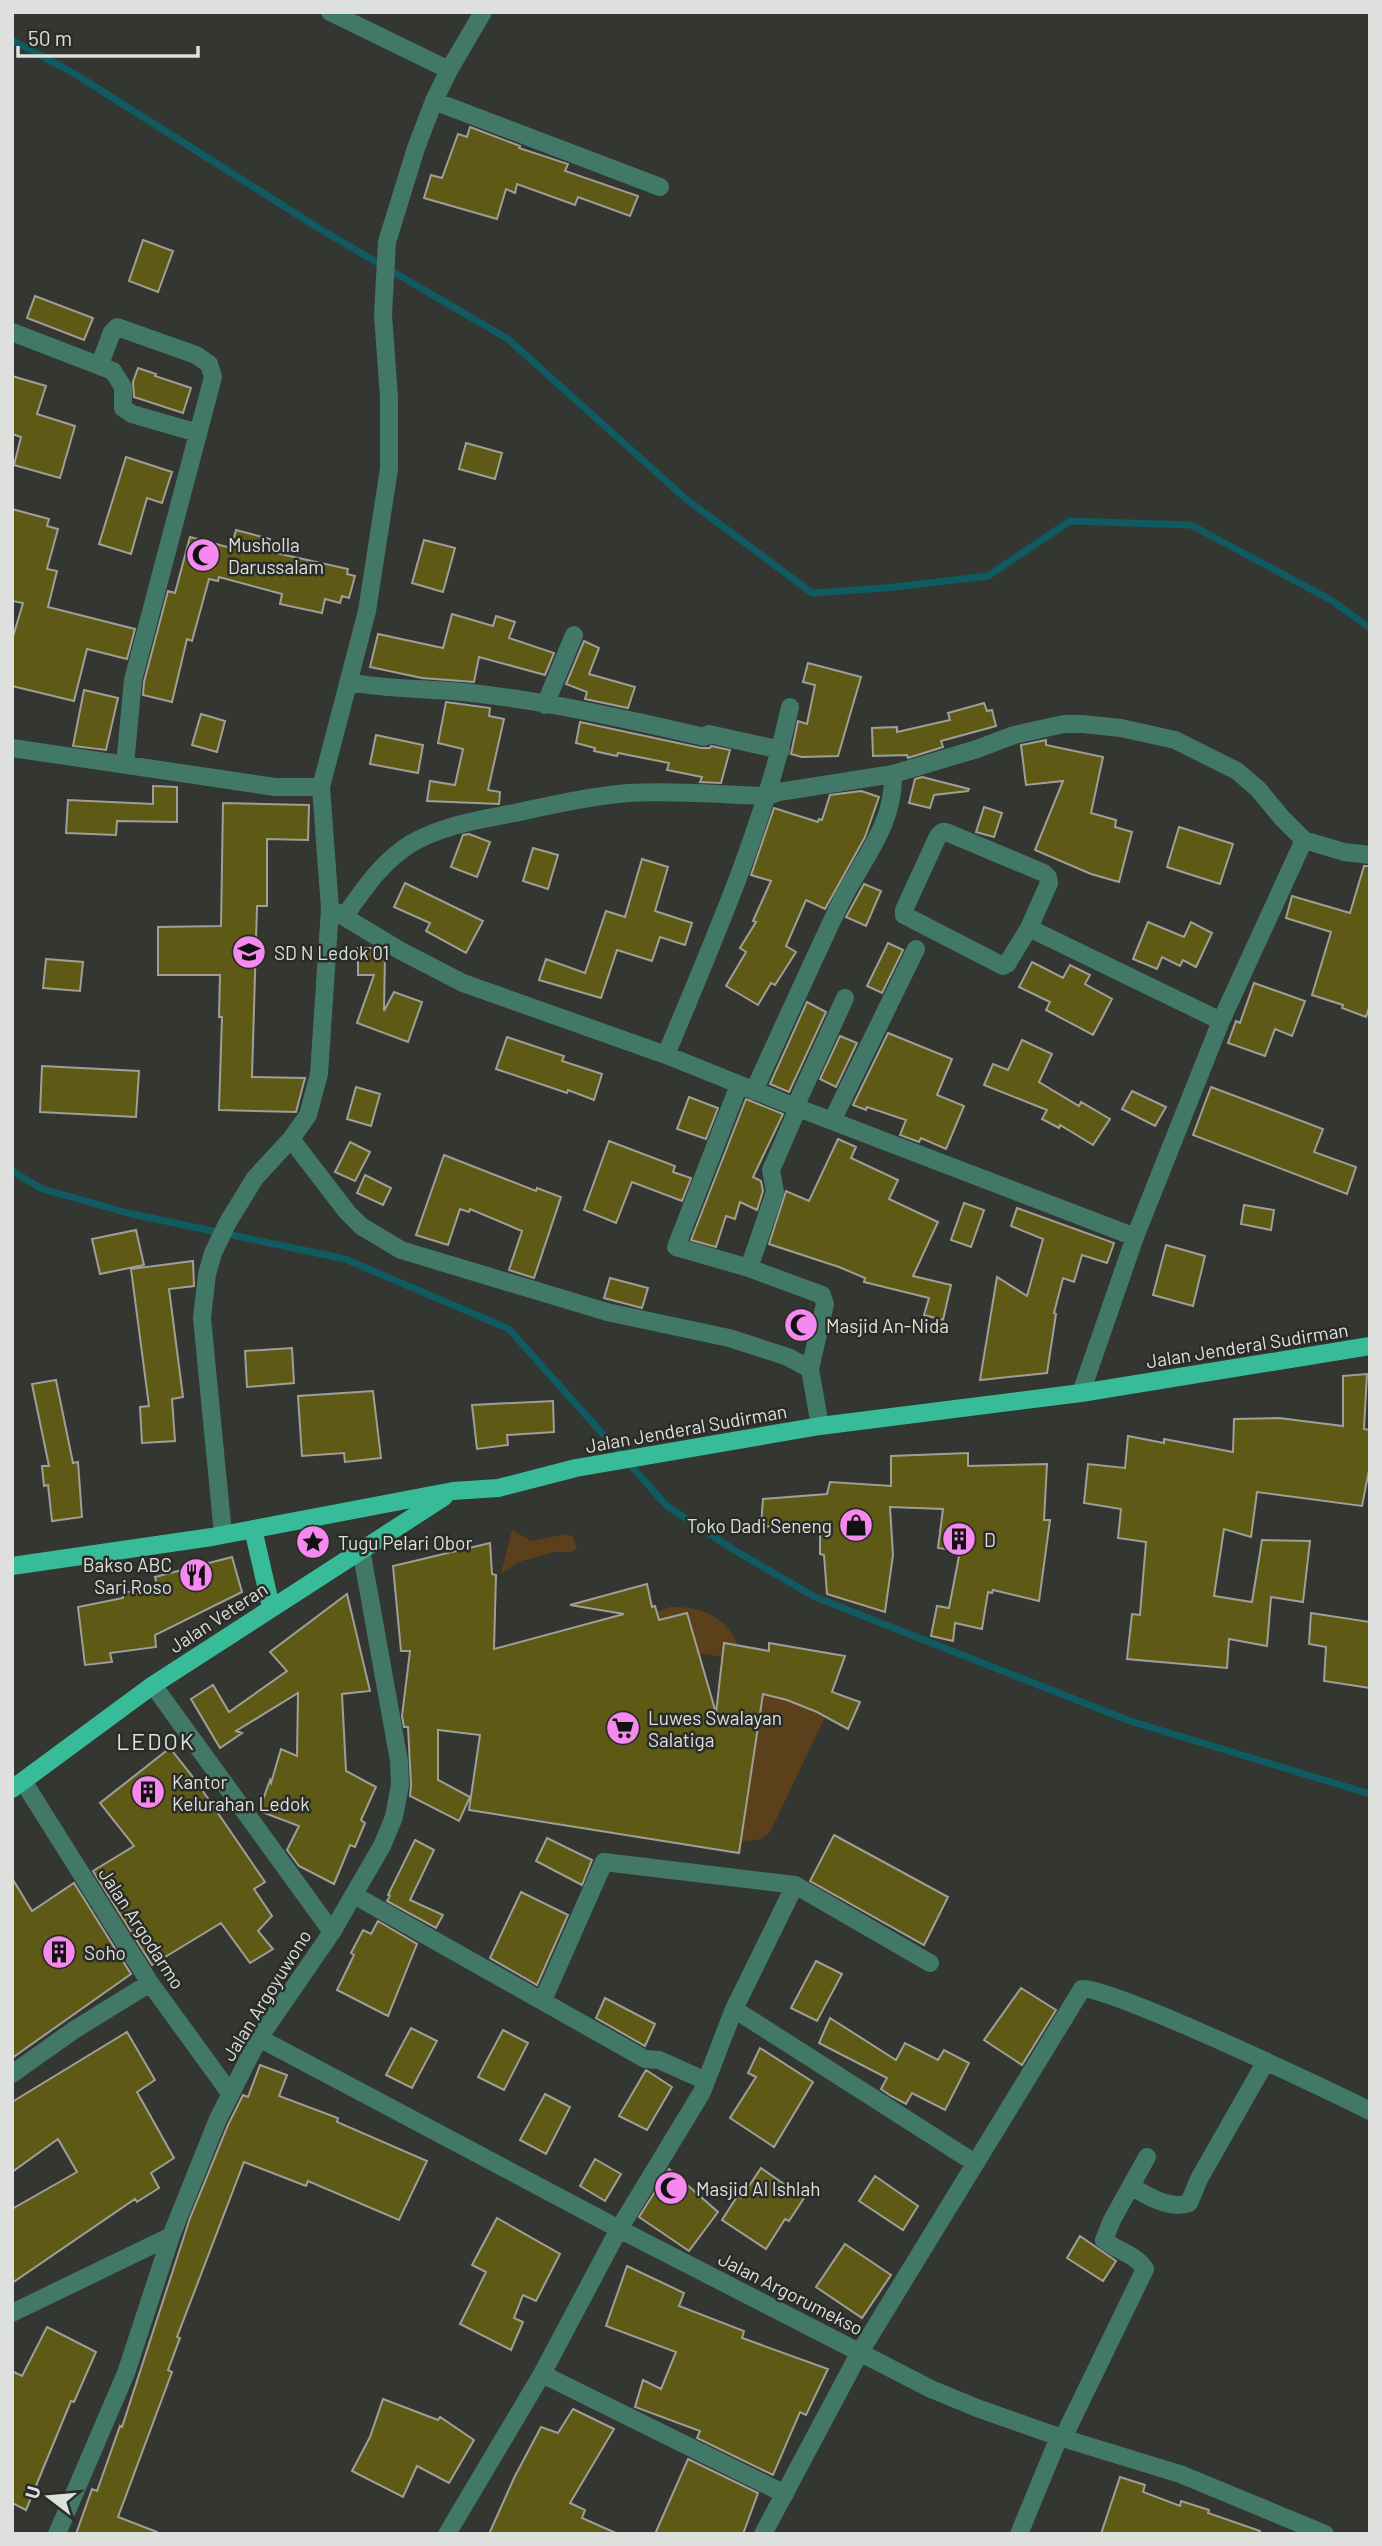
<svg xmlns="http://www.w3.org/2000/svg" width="1382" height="2546" viewBox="0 0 1382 2546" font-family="Barlow,sans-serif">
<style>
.green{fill:#5c401c}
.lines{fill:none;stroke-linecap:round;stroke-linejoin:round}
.stream{stroke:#105a61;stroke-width:7}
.building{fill:#5f5916;stroke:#9f9f98;stroke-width:2}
.minor{stroke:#417867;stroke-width:18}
.major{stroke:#37bb98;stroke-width:18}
.labels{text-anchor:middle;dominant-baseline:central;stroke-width:5;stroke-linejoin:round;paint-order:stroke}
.poi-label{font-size:19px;fill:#dee0dd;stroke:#292c27;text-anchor:start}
.street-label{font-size:19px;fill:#dee0dd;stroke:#292c27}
.quarter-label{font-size:23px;letter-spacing:2px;fill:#dee0dd;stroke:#292c27}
</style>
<rect width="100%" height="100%" fill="#333631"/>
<path class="green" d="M512 1530 531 1541 567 1534 573 1537 577 1547 572 1552H554L518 1562 501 1574Z
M670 1607C700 1606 726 1616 738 1645L724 1643 723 1657 699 1653 687 1613 659 1620 656 1612Z
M763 1694 787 1700 825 1717 770 1832 762 1839 741 1842Z"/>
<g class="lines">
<path class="stream" d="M12 40 75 74 320 229 508 339 686 499 812 593 886 588 988 576 1070 521 1191 525 1331 600 1370 628
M12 1171 42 1189 132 1214 345 1259 509 1329 667 1506 734 1550 815 1597 1130 1721 1370 1794"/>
</g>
<path class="building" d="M470 127 520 146 519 148 568 164 565 171 638 196 630 216 578 197 575 205 517 184 515 193 506 189 497 219 424 198 431 175 442 178 458 134 467 137Z
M143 240 173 251 158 292 129 281Z
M35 296 93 318 84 340 27 318Z
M138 368 156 374 155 376 191 388 183 413 134 397 133 382Z
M12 376 46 386 37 414 75 426 60 478 14 465 21 437 12 434Z
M466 443 502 453 495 479 459 469Z
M126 457 172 472 162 503 147 498 131 554 99 544Z
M12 509 49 519 47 526 58 529 47 569 57 571 48 607 135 629 127 659 87 649 74 701 12 686V640L23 603 12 601Z
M236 530 270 539 267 551 348 569 347 574 355 576 349 598 342 596 340 603 325 599 322 613 280 604 282 594 219 577 218 581 209 579 192 641 187 639 172 702 143 695 144 682 168 591 175 593 190 537 231 548Z
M424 540 455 548 443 592 412 583Z
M452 614 493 626 496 616 515 622 509 638 554 653 545 675 479 657 474 682 422 678 370 667 378 634 443 648Z
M584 641 599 648 589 674 635 687 628 708 585 699 587 692 566 684Z
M808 663 861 677 838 756 802 757 791 754 798 721 807 724 815 685 803 682Z
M84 690 118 698 106 750 73 746Z
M446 702 490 708 489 716 504 719 488 790 500 792 499 804 427 801 430 781 455 785 463 749 438 743Z
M984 703 987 711 992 710 996 726 941 741 943 747 908 758 907 755 873 756 872 728 897 727V732L950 720 948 713Z
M201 714 225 721 217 752 192 745Z
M580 722 701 748H710L711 746 730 750 721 783 700 782 702 777 667 770 669 763 618 753 617 756 594 751 595 748 576 743Z
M376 735 423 745 418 773 370 764Z
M1046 740V745L1103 757 1091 813 1116 820 1115 827 1132 832 1119 882 1091 874 1035 850 1063 781 1026 785 1021 745Z
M922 777 969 789 968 791 934 795 930 808 909 803 915 779Z
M153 786 177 787V822L117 821 116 835 66 833 68 800 153 804Z
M861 791 879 797 865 837 825 909 806 900 786 946 796 952 775 985 771 983 758 1005 726 986 746 952 740 948 756 922 753 921 771 881 751 875 774 808 818 822 819 819 822 820 830 795Z
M223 803 309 805 308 840 267 839V906H257L252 1077 305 1078 296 1112 219 1110 222 1017H219L220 975H158V927L221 926Z
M984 807 1002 813 994 837 976 832Z
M1179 827 1233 844 1220 884 1167 867Z
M469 834 490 842 477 877 451 867 463 835Z
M533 848 558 855 548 889 523 881Z
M642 859 668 867 655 911 692 923 685 945 660 937 652 961 617 950 601 998 539 980 546 959 585 973 606 911 625 917Z
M1364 866H1370V1005L1366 1017 1342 1008 1343 1005 1312 995 1331 932 1286 918 1292 896 1350 913Z
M405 883 483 921 466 953 426 931 430 923 394 907Z
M864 884 881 891 866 926 846 917Z
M1148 922 1184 937 1191 922 1212 933 1196 967 1183 960 1180 966 1162 957 1157 969 1133 959Z
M888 943 903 950 882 993 867 986Z
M358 948H375L385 954 384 1011 394 992 422 1002 408 1042 357 1023 374 975H358Z
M46 959 83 962 80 991 43 988Z
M1032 962 1063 978 1070 965 1090 975 1085 984 1112 999 1093 1035 1046 1010 1050 1002 1019 987Z
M1254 983 1305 1001 1292 1036 1275 1029 1265 1056 1228 1043 1236 1021 1240 1023Z
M807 1002 826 1012 789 1092 770 1084Z
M888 1033 952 1059 937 1095 964 1106 946 1149 921 1138 919 1142 900 1135 906 1120 867 1107 866 1110 853 1105Z
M840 1036 857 1043 836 1087 820 1079Z
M507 1037 564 1056 562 1061 602 1074 594 1100 568 1090 567 1093 496 1069Z
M1022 1040 1052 1054 1039 1082 1079 1106 1081 1102 1110 1119 1093 1145 1060 1125 1059 1128 1042 1119 1047 1110 984 1085 993 1064 1008 1070Z
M42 1066 139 1071 136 1117 40 1112Z
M356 1087 380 1094 371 1126 347 1119Z
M1211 1087 1323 1129 1314 1152 1356 1167 1347 1194 1193 1135Z
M1132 1091 1166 1107 1155 1126 1122 1109Z
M689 1097 718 1108 706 1139 677 1129Z
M746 1099 783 1114 753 1177 761 1181 763 1191 757 1210 740 1202 735 1219 726 1216 716 1247 691 1240Z
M838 1139 856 1147 851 1158 898 1180 889 1199 938 1222 913 1276 951 1285 943 1320 924 1315 929 1298 864 1282 865 1278 839 1267 769 1244 786 1191 809 1201Z
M609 1141 675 1166 673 1172 691 1178 682 1201 632 1182 616 1223 584 1210Z
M350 1142 370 1152 355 1181 335 1172Z
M444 1155 536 1191 537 1188 561 1197 534 1278 509 1270 522 1231 470 1209 469 1212 460 1209 448 1245 416 1235Z
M365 1175 391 1188 383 1205 357 1193Z
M964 1203 984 1210 971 1247 951 1240Z
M1244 1205 1274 1210 1271 1230 1241 1224Z
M1017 1208 1114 1243 1107 1263 1082 1255 1074 1282 1063 1278 1054 1313 1056 1314 1047 1373 980 1380 997 1277 1027 1296 1043 1239 1011 1226Z
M136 1230 144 1265 100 1274 92 1239Z
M1166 1245 1205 1256 1193 1306 1153 1295Z
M193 1261 194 1286 169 1289 183 1397 172 1399 175 1441 142 1443 140 1407 149 1406 131 1269Z
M610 1278 648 1288 642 1308 604 1298Z
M292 1348 294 1383 247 1387 245 1351Z
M1367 1374 1364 1429 1370 1430V1465L1362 1506 1257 1492 1251 1537 1224 1529 1214 1596 1252 1602 1262 1540 1310 1541 1303 1602 1271 1597 1267 1646 1229 1639 1227 1668 1127 1659 1132 1614 1140 1615 1146 1542 1118 1538 1121 1509 1084 1503 1088 1464 1125 1468 1128 1436 1164 1443V1439L1233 1452 1234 1419 1279 1418 1343 1426V1376Z
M56 1380 73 1463 78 1462 82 1517 52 1521 48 1485 44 1486 42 1466H49L32 1384Z
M373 1391 381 1458 345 1462 344 1453 302 1456 298 1396Z
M553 1401 554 1432 507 1435 508 1445 477 1449 472 1405Z
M968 1453V1466L1047 1464 1044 1520H1050L1039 1601 993 1590 992 1593 988 1592 982 1629 955 1623 953 1641 931 1636 937 1606 949 1608 960 1551 938 1548 943 1509 890 1507 893 1555 885 1612 827 1594 824 1555 820 1554V1530L761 1526 763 1499 827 1494 830 1482 891 1486V1456Z
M490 1543 492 1574 496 1575 494 1649 624 1614 570 1605 647 1584 652 1607 655 1606 659 1620 687 1613 716 1713 724 1643 769 1651V1643L845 1656 832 1692 860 1702 848 1729 817 1712 787 1700 763 1694 739 1853 469 1810 480 1735 438 1730V1780L470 1797 459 1821 410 1796 411 1785 408 1727H404L402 1716 410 1651H401L393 1566Z
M232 1557 242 1592 155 1635 156 1647 110 1653 112 1662 85 1665 78 1607 123 1598V1593L157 1586 155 1577Z
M347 1594 370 1691 342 1694 346 1771 376 1787 361 1820 365 1823 355 1847 350 1845 334 1884 299 1866 287 1850 299 1826 259 1811 270 1780 271 1783 281 1749 297 1756 298 1693 236 1731 242 1733 220 1748 191 1699 213 1685 229 1712 287 1671 270 1652Z
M1311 1613 1370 1622V1688L1324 1681 1326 1647 1309 1644Z
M170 1748 196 1781 265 1882 254 1889 272 1916 258 1931 273 1949 250 1963 221 1923 152 1965 93 1871 134 1846 100 1803Z
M834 1835 948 1897 924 1945 810 1881Z
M547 1838 592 1860 582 1885 536 1861Z
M415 1840 434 1850 410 1900 443 1915 436 1928 387 1901 390 1896 388 1895Z
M12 1878 32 1911 74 1883 131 1974 12 2058Z
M521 1892 568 1915 537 1985 490 1958Z
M378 1921 417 1944 388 2016 337 1990 354 1955 351 1953 363 1930 371 1934Z
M816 1961 842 1974 817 2021 791 2008Z
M1021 1988 1056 2010 1022 2065 984 2040Z
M605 1998 655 2024 645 2046 596 2018Z
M830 2018 896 2060 905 2043 938 2060 944 2050 969 2063 945 2110 912 2093 906 2104 891 2096 881 2089 887 2078 819 2043Z
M411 2028 437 2041 412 2088 386 2075Z
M503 2030 528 2043 504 2090 478 2077Z
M127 2032 155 2080 137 2092 174 2158 151 2173 159 2188 137 2202 135 2199 12 2283V2209L77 2172 58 2139 12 2172V2102Z
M760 2048 813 2082 774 2147 730 2118 756 2077 748 2073Z
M260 2065 287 2075 279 2096 338 2118 337 2122 427 2161 399 2220 308 2181 306 2186 244 2162 177 2337 180 2338 168 2370 172 2372 118 2517 157 2532V2534H76L92 2489 97 2491 120 2426 122 2427 190 2218 228 2125 243 2095 248 2097Z
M646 2070 672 2087 647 2130 619 2116Z
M545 2094 570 2107 546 2154 520 2140Z
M595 2159 621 2174 605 2201 580 2186Z
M761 2168 804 2198 789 2221 785 2219 766 2249 722 2220 738 2195 741 2198Z
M669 2169 718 2212 689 2251 639 2217Z
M875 2176 918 2206 903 2230 859 2201Z
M497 2218 560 2254 536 2301 523 2295 514 2318 523 2322 511 2350 460 2324 486 2272 472 2265Z
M1080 2236 1116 2261 1103 2281 1067 2258Z
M845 2244 891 2275 862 2318 816 2287Z
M627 2266 684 2293 679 2306 744 2331 742 2338 828 2369 806 2415 800 2412 773 2475 697 2438 700 2431 635 2407 643 2380 661 2389 676 2352 606 2326Z
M47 2327 96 2352 74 2402 71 2401 26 2510 12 2503V2371L22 2376Z
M383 2399 438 2420 440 2417 474 2440 449 2483 417 2466 403 2497 352 2471 370 2437Z
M573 2409 614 2429 570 2503 585 2510 582 2518 618 2534H489L514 2478 541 2427 558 2433Z
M688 2459 758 2493 743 2534H655Z
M1120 2477 1145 2485 1143 2492 1180 2506 1181 2501 1209 2510 1208 2513 1260 2531V2534H1101Z"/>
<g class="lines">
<path class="minor" d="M330 12 449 70
M434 101 660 187
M12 332 113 371 123 387V408L132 414 198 433
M100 364 112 332 117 327 196 355 209 364 213 377 133 680 125 765
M349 682C389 690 431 688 472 693 550 702 627 719 704 737L709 734 781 750
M545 705 574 635
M12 748 275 787H321
M942 832H946L1044 873 1048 877 1049 883 1029 928 1007 964 1003 966 904 915V910L938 836Z
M336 912 401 951 463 983 666 1055 798 1108 1135 1237 1081 1393
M344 917C364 889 382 861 412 843 444 825 479 820 514 813 552 805 591 796 629 793 675 790 722 795 768 796L779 792 893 774 977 749 1014 735 1064 724H1083L1121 728 1175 740 1237 771 1258 789 1282 818 1304 840 1344 852 1370 855
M1029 928 1221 1021
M666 1055C713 941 764 828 790 707
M739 1085 676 1247 749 1268 822 1295 825 1304 810 1369
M754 1091C782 1029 810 967 839 906 860 862 895 825 893 774
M795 1107 845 998
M832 1121 916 949
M291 1139 347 1212 361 1226 401 1250 607 1312 729 1338 788 1357 810 1369 820 1426
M1135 1237 1221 1021 1304 840
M749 1268 775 1192 771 1170 798 1108
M223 1534 202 1318 207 1274 213 1253 228 1222 255 1178 291 1139 308 1115 319 1074 330 909 321 787 367 611 389 469V397L383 315 387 242 416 148 434 101 449 70 483 12
M153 1685 332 1932
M23 1781 150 1983 230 2093
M354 1895 645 2059 659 2060 706 2081
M543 2000 604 1862 795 1885
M734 2009 975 2163
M259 2038 619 2229 931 2389 977 2408 1059 2437 1180 2474 1325 2534
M12 2074 74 2030 150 1983
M1131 2186C1147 2196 1170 2210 1189 2203L1199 2179 1266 2061
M12 2313 171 2236
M542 2374 785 2494
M1063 2438 1145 2269C1137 2255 1117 2251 1104 2240L1112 2220 1147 2157
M57 2534 126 2373 171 2236 218 2119 259 2038 332 1932 382 1846 394 1817 400 1785 399 1761 361 1549
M447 2534 542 2374 619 2229 702 2092 734 2009 795 1885 930 1963
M763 2534 860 2352 1082 1989C1103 1983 1335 2093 1370 2111
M1019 2534 1059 2437"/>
<path class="major" d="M253 1529 271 1607
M12 1566 212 1537 453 1491 498 1488 576 1468 820 1426 1081 1393 1370 1346
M12 1789 153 1685 444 1497"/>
</g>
<defs>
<g id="mosque-disc" transform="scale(1.75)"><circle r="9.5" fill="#f689ee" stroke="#292c27"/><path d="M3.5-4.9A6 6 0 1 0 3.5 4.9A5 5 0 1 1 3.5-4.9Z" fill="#111"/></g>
<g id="school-disc" transform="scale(1.75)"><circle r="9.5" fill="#f689ee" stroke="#292c27"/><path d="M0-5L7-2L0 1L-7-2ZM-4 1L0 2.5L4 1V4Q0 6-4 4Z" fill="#111"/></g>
<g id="shop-disc" transform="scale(1.75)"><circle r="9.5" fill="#f689ee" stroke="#292c27"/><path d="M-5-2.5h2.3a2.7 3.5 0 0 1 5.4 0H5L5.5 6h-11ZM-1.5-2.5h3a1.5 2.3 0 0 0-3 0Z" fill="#111"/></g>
<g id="building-disc" transform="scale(1.75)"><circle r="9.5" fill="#f689ee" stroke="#292c27"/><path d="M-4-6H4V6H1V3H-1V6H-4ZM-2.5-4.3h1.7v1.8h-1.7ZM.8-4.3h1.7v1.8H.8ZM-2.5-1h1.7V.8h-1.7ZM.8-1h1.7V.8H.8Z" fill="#111"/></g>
<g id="sight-disc" transform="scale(1.75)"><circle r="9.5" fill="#f689ee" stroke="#292c27"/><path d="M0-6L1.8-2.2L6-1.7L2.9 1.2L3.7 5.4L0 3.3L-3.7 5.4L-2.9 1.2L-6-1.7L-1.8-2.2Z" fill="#111"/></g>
<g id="restaurant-disc" transform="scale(1.75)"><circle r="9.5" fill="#f689ee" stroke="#292c27"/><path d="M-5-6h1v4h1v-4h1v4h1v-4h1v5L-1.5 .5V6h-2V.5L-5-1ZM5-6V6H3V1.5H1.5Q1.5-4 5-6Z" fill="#111"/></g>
<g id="supermarket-disc" transform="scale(1.75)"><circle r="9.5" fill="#f689ee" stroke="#292c27"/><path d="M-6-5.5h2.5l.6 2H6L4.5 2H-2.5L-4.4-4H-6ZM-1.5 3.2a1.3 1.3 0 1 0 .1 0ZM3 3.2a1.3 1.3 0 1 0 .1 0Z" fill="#111"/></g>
</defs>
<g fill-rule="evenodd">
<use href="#mosque-disc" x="203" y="555"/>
<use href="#school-disc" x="249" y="952"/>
<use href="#mosque-disc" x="801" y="1325"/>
<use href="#shop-disc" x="856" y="1525"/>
<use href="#building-disc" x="959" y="1539"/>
<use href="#sight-disc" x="313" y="1542"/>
<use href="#restaurant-disc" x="196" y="1575"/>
<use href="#supermarket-disc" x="623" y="1728"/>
<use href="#building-disc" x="148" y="1792"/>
<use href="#building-disc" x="59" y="1952"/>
<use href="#mosque-disc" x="671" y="2188"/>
</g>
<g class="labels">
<g class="poi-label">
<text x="228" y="544">Musholla<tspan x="228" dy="22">Darussalam</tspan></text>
<text x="274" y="952">SD N Ledok 01</text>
<text x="826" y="1325">Masjid An-Nida</text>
<text x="832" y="1525" text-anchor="end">Toko Dadi Seneng</text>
<text x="984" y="1539">D</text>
<text x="338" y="1542">Tugu Pelari Obor</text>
<text x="172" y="1564" text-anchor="end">Bakso ABC<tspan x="172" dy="22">Sari Roso</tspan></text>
<text x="648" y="1717">Luwes Swalayan<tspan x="648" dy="22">Salatiga</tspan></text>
<text x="172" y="1781">Kantor<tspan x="172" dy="22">Kelurahan Ledok</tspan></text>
<text x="84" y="1952">Soho</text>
<text x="696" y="2188">Masjid Al Ishlah</text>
</g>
<g class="street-label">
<text transform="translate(1247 1345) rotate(-9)">Jalan Jenderal Sudirman</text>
<text transform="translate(686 1428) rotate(-10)">Jalan Jenderal Sudirman</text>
<text transform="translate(218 1617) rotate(-33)">Jalan Veteran</text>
<text transform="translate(142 1928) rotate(57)">Jalan Argodarmo</text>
<text transform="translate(266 1995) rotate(-58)">Jalan Argoyuwono</text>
<text transform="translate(791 2293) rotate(27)">Jalan Argorumekso</text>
</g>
<g class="quarter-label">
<text x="156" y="1741">LEDOK</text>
</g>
</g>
<rect width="1382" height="2546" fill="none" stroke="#dee0dd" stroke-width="28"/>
<g transform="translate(49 2497) rotate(286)" stroke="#292c27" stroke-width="5" paint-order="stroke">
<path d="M0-5L12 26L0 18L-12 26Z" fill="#dee0dd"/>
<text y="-10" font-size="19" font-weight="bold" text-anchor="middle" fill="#dee0dd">U</text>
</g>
<path d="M18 46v10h180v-10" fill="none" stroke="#dee0dd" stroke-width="3.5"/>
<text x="28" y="46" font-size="21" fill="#dee0dd" stroke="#292c27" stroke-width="5" paint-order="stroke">50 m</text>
</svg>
